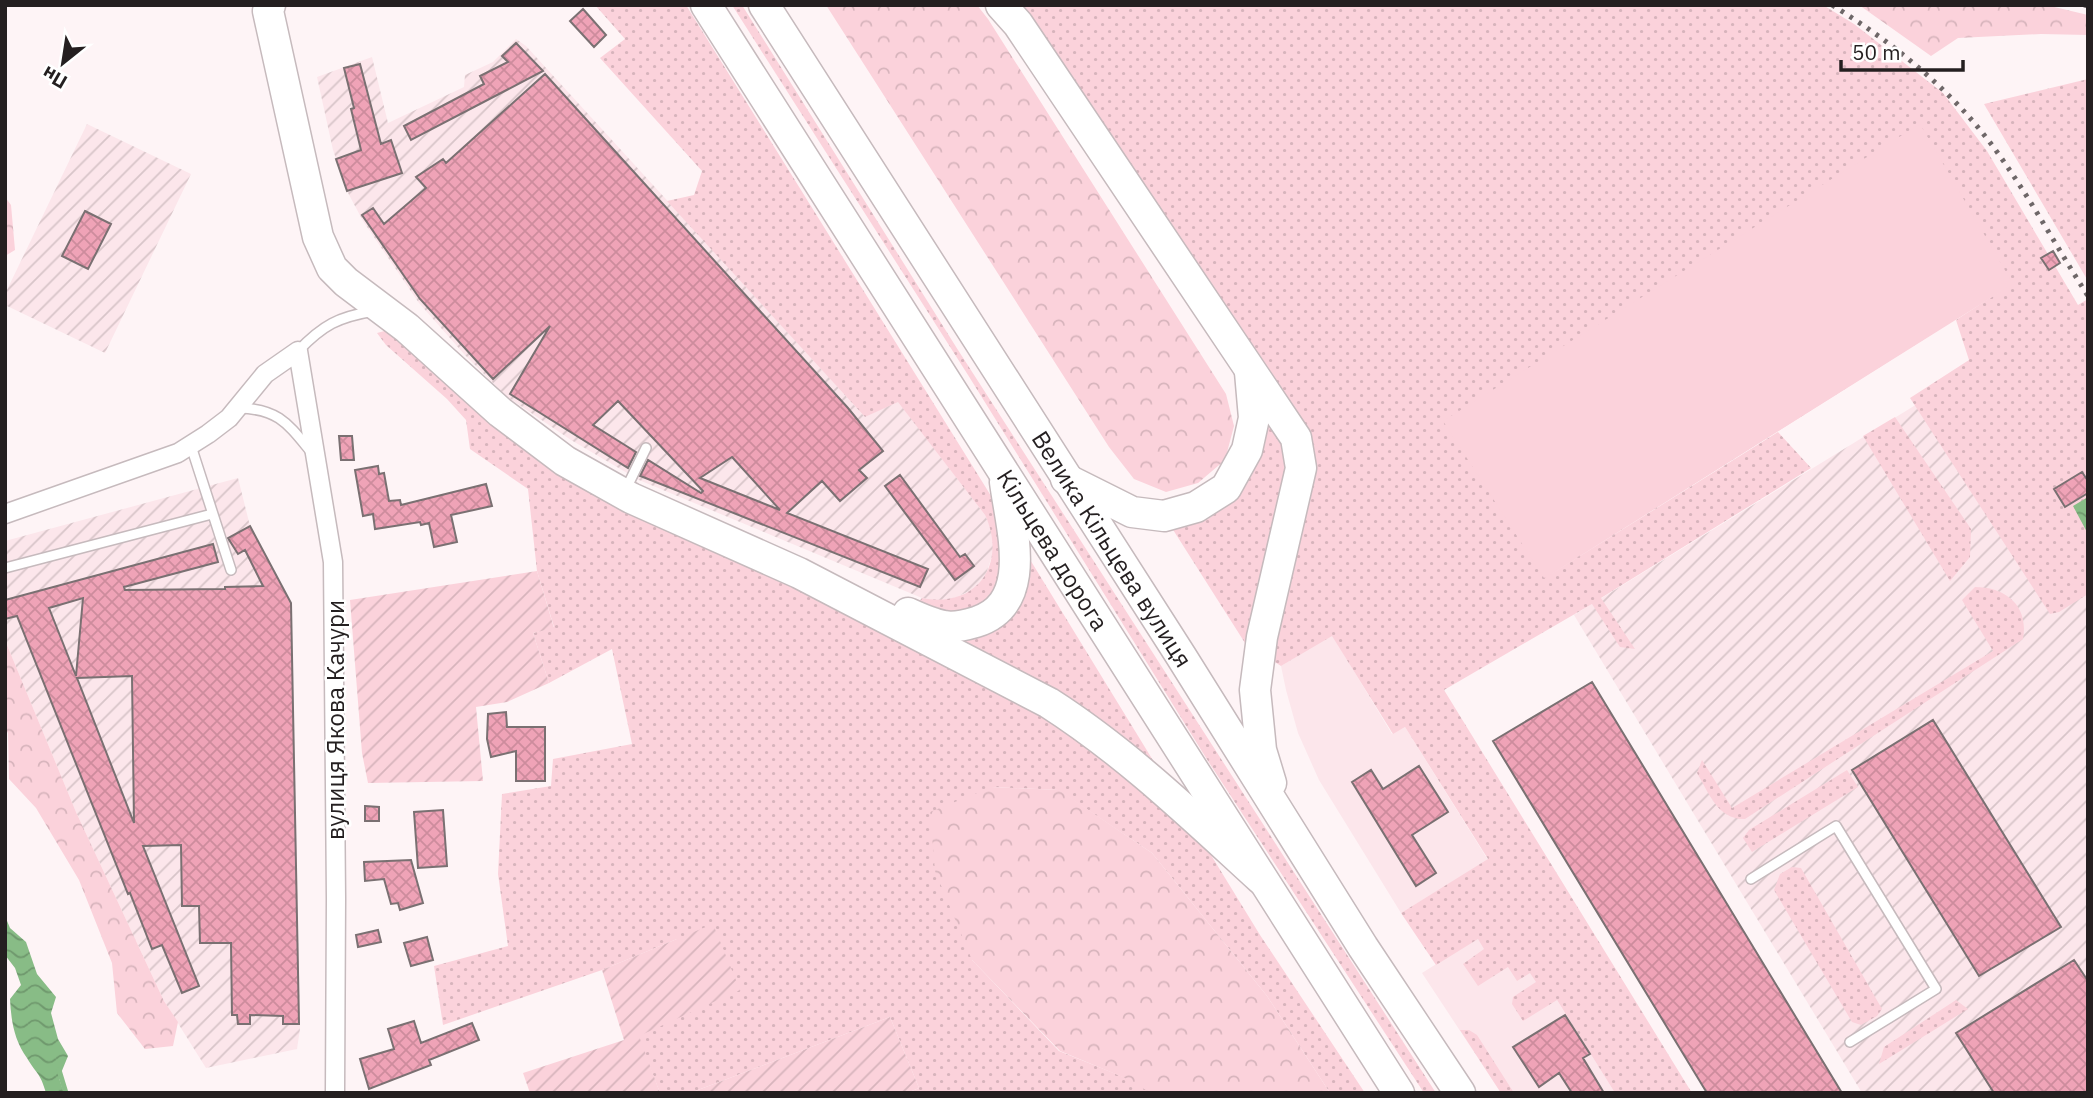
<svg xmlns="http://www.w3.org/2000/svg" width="2093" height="1098" viewBox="0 0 2093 1098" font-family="'IBM Plex Sans',sans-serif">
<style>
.built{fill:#fce6eb}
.industrial{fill:url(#industrial-furrows)}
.grass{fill:url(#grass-dots)}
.forest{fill:url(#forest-crowns)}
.garden{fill:url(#garden-furrows)}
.pitch{fill:#fbd2db}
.water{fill:url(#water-waves)}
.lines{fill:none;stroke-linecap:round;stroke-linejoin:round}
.stream{stroke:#88bc86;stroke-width:5}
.building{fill:url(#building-cross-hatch);stroke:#7a7072;stroke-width:2;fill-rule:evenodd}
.service-casing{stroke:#c6babd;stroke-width:12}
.minor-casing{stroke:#c6babd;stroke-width:21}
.trunk-casing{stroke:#c6babd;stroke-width:33}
.service{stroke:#fff;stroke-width:9}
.minor{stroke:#fff;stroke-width:18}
.trunk{stroke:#fff;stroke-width:30}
.rail{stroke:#6e6768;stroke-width:5;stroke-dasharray:3.5 7;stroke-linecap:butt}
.labels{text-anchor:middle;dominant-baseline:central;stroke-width:5;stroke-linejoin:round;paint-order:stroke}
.street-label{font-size:24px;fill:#241f20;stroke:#fff}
</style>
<defs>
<pattern id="industrial-furrows" width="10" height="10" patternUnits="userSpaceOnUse" patternTransform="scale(1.75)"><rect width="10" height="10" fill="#fce6eb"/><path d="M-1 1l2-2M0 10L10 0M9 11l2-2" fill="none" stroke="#d8c5c9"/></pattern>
<pattern id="grass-dots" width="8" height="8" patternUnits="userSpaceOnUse" patternTransform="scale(1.75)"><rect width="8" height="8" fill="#fbd2db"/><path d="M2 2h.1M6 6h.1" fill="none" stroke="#d7b4bc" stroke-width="1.8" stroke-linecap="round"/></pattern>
<pattern id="forest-crowns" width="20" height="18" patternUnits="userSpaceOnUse" patternTransform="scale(1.75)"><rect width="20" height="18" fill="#fbd2db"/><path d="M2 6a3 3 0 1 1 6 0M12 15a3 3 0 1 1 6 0" fill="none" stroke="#d7b4bc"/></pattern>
<pattern id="garden-furrows" width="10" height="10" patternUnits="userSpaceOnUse" patternTransform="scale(1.75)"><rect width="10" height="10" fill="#fbd2db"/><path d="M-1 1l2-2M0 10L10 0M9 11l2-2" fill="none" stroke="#d7b4bc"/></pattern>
<pattern id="water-waves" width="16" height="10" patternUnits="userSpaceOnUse" patternTransform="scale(1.75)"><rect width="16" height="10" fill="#88bc86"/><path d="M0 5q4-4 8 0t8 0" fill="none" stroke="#6f986d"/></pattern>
<pattern id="building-cross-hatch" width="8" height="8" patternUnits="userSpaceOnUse" patternTransform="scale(1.75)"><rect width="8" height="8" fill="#efa3b7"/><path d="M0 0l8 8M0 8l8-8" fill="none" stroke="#cd8c9d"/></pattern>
</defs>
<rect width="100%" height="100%" fill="#fef4f6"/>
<path class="built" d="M1332 635 1392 734 1405 727 1488 860 1401 913 1319 780 1298 733 1286 690 1281 666Z
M1497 926 1517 936 1615 1093H1501L1422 973Z"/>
<path class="industrial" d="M516 39 526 46 865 417 898 401 985 515 993 533 994 550 986 574 975 588 957 597 940 602 922 598 639 480 571 440 506 396 464 354 419 303 363 221 347 191 333 150 317 77 372 57 388 123 464 87 465 75 493 62Z
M87 124 191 174 105 353 5 305V294Z
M2088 299V1093H1862L1574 615Z
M238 478 250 526 291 603 300 1029 297 1049 206 1068 164 1001 76 812 5 640V541Z"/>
<path class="grass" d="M595 5H686L988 491 1260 935 1365 1093H1330L1267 996 1152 853 1058 790 992 787 972 960 1059 1051 1131 1080 1153 1093H907L919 1088 890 1017 690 1093H660L638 1036 677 939 602 970 443 1025 434 966 508 946 498 874 502 794 551 786 553 759 632 744 612 649 549 683 533 633 554 627 537 571 528 489 470 449 466 420 447 399 386 345 377 333 392 329 491 414 892 632 922 598C976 609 1008 564 985 515L898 402 865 417 667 201 694 195 702 171 600 58 625 39Z
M732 5H742L958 350 1436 1093H1424L1208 761 968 375Z
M1019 5H1823L1854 24 1943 93 1987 151 2078 305 2088 299V594L2059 612 2050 614 1910 398 1969 360 1956 320 2013 283 1545 578 1778 432 1811 468 1601 598 1635 649 1620 647 1592 604 1444 690 1692 1093H1615L1557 1000 1523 1021 1512 1004 1513 997 1536 982 1530 973 1517 981 1508 967 1478 986 1463 964 1484 949 1478 939 1436 965 1401 913 1488 859 1405 727 1393 734 1332 636 1281 666 1270 659 1308 438 1267 366Z
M2088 79V281L1984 104Z
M1264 415 1287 448V484L1254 603 1252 654 1170 525 1208 519 1239 497 1253 473 1264 439Z
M1895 417 1971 529 1970 557 1950 581 1863 436Z
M1975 587C2006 587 2029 606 2023 639L1745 819C1718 820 1709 793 1697 773L1702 760 1732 808 1993 651 1962 600Z
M1847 770 1858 787 1752 852 1743 838 1749 830Z
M1792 867 1801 868 1882 1009 1877 1016 1861 1025 1852 1022 1774 890 1780 874Z
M1956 1000 1968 1009 1879 1064 1884 1047Z
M1460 1030H1469L1477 1035 1514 1093H1501Z"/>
<path class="forest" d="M826 5H977L988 19 1226 394 1234 426 1225 460 1198 483 1166 492 1134 479 1109 447Z
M1859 5H2046L2088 15V35L2041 34 1958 38 1931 56Z
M5 197 11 205 15 250 5 256Z
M5 640 76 812 164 1001 178 1022 173 1046 145 1049 117 1013 112 963 79 880 36 808 9 779 8 733 5 729Z
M992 787 1059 790 1152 853 1267 996 1330 1093H1151L1125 1078 1060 1051 972 960 935 871 930 812Z"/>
<path class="garden" d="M537 571 554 628 533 633 549 683 507 702 476 707 483 781 368 783 362 753 350 600Z
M713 924 740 990 639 1036 660 1093H530L523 1073 624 1040 602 970Z
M890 1017 919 1088 907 1093H690Z"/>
<path class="pitch" d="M1920 124 2013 284 1544 578 1443 421Z"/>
<path class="water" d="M2088 497V534L2073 506Z
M5 916 10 928 26 942 37 974 56 997 51 1013 58 1039 68 1056 59 1078 64 1093H46C40 1072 37 1075 27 1058 14 1040 11 1020 10 999L21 985 15 968 5 955Z"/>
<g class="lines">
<path class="stream" d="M59 1070 66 1093"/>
</g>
<path class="building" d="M583 9 606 35 594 47 570 21Z
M516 43 543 71 411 140 404 126 484 84 480 76 508 62 502 56Z
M360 64 381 144 391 140 402 173 347 191 336 159 361 150 351 109 354 108 344 68Z
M545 74 848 408 883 451 859 470 867 478 840 501 822 481 787 513 928 569 920 587 643 477 640 476 648 460 701 493 703 491 618 401 593 425 636 452 628 468 510 394 550 326 493 379 420 299 362 215 373 208 384 224 426 188 416 177 443 159 446 163ZM732 457 780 510 700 478Z
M85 211 111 224 88 269 62 256Z
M2053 251 2060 263 2049 270 2041 258Z
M339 436H352L354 460H341Z
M378 466 379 474 384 473 389 501 400 500 401 505 486 484 492 506 451 515 457 542 434 547 429 523 421 525 420 522 375 529 373 514 363 516 355 470Z
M2082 472 2088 481V493L2065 507 2054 489Z
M900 475 960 557 965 554 974 566 955 580 885 486Z
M250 526 291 603 299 1024H283V1016L250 1015V1024H238L237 1015H232L231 943H200L199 906H182L181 845 143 846 199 986 182 993 162 945 152 949 130 893 128 894 17 616 5 619V600L213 544 218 562 124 587 125 590 225 589V587L263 586 245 550 238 554 228 538ZM83 598 76 676 49 608ZM132 676 134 823 77 678Z
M1592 682 1842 1093H1707L1493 741Z
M506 712 507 727H545V781H516V751L491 757 487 739 488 714Z
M1933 720 2061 927 1979 976 1852 770Z
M1419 766 1448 812 1412 835 1436 873 1416 886 1352 782 1371 770 1383 789Z
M365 806 379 807V821H365Z
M443 810 447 866 418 868 414 812Z
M411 860 423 903 400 910 398 903 391 904 384 879 365 881 364 862Z
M378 930 381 942 358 947 356 935Z
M427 937 433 960 411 966 404 943Z
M2074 960 2088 981V1093H1994L1956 1033Z
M1565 1015 1590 1054 1583 1058 1604 1093H1572L1559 1073 1539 1087 1513 1047Z
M414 1021 421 1043 472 1023 479 1040 429 1060 431 1065 369 1089 360 1059 394 1049 388 1029Z"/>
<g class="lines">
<g class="service-casing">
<path id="service" d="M298 351C323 325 338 317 374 311
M239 408C279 409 288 424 312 453
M191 446 231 570
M625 491 646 448
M5 568 212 514
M1751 879 1836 826 1936 989 1850 1042"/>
</g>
<g class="minor-casing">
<path id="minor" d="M5 514 178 453 208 434 229 418 265 374 298 351 333 562 336 899 335 1093"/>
</g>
<g class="trunk-casing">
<g id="trunk">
<path d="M270 5 268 11 318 237 332 268 346 282 407 328 500 412 565 461 631 498 799 573 1049 703C1127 753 1193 817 1261 879"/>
<path id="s1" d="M706 5 1399 1093"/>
<path id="s2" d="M764 5 1181 656 1363 947 1460 1093"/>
<path d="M1001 5 1018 24 1296 438 1301 468 1262 637 1255 690 1261 750 1271 783"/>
<path d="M1066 479 1132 512 1164 516 1196 507 1226 488 1247 450 1254 418 1250 372"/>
<path d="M908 613C919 618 932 624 944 626 954 628 966 625 976 622 1035 603 1011 529 1005 482"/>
</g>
</g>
<use href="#service" class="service"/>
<use href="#minor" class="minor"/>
<use href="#trunk" class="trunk"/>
<path class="rail" d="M1832 5C1898 46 1958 95 2002 159 2033 203 2059 251 2088 296
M2084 5 2088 6"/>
</g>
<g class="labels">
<g class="street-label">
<text stroke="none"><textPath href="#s1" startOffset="646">Кільцева дорога</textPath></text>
<text stroke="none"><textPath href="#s2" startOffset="646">Велика Кільцева вулиця</textPath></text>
<text transform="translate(335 720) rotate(-90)">вулиця Якова Качури</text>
</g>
</g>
<rect width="2093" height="1098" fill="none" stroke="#241f20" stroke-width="14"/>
<g transform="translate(63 63) rotate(210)" stroke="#ffffff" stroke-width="5" paint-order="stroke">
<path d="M0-5L12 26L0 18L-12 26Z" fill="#241f20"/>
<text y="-10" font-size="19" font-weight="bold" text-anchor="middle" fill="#241f20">Пн</text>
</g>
<path d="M1841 60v10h122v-10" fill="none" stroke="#241f20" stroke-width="3.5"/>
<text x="1852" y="60" font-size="21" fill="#241f20" stroke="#ffffff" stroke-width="5" paint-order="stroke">50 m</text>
</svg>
